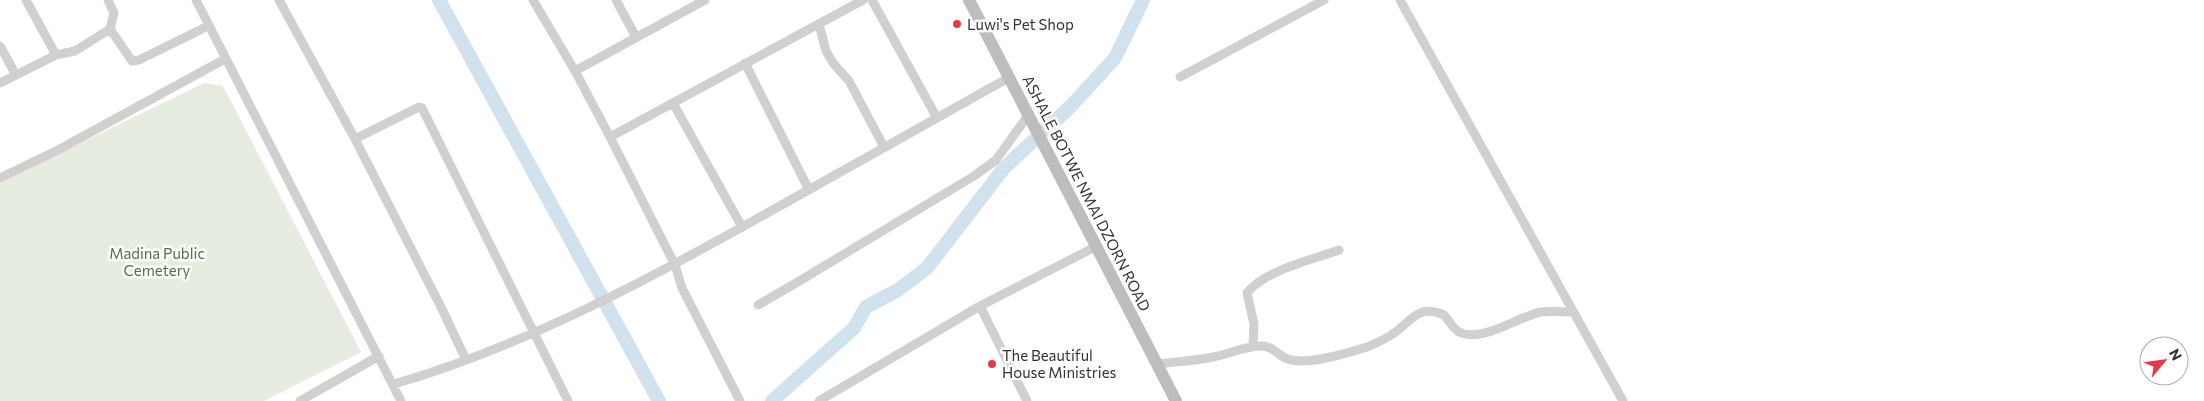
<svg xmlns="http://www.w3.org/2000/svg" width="2204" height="401" viewBox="0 0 2204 401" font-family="Commissioner,sans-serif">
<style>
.green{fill:#e6ecdf}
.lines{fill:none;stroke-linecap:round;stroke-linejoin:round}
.river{stroke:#cfe2ee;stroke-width:14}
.street{stroke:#d0d0d0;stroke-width:9}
.secondary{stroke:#bdbdbd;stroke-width:12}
.poi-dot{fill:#e63946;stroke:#fff;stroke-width:2}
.labels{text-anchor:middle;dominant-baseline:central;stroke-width:5;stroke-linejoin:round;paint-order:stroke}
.poi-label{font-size:15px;fill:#333;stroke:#fff;text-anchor:start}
.street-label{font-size:15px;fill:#333;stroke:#fff}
.park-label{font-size:15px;fill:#56703f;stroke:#fff}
</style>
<rect width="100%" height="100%" fill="#fff"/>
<path class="green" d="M204 83 223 86 361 352 264 401H0V182Z"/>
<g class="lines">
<path class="river" d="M439 0 659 401
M1045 130 1071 106 1115 58 1143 0
M772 401 854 328 866 307 898 290 927 268 1004 168 1034 140"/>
<path class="street" d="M26 0 56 55
M108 0 114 13 110 29 132 61 139 60 208 26
M196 0 401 401
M279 0 355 139 442 309 466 360
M533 0 575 71 610 137 675 265 682 288 740 401
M616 0 636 37
M872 0 937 118
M1400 0 1623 401
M819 24 826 51 833 63 849 81 884 147
M0 46 16 75
M745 63 809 190
M575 71 705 0
M1180 77 1324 0
M0 83 56 55 75 51 110 29
M673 103 742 227
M610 137 863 0
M355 139 419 107 422 108 568 401
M0 178 58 150 225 59
M758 305 796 283 974 176 996 160 1029 114
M980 306 1027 401
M1253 346 1254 324 1247 293C1265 270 1312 260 1339 250
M1156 364C1175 362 1194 361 1213 357 1229 354 1245 346 1262 346 1273 346 1278 356 1288 359 1307 366 1348 353 1367 347 1377 343 1389 337 1397 331 1414 317 1420 305 1444 315 1449 320 1452 328 1459 332 1482 343 1517 317 1541 312 1551 311 1562 312 1572 312
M394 384C524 346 644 282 762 216 845 170 927 123 1010 77
M300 401 379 356
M819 401 980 306 1097 246"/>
<path class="secondary" d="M969 0 1176 401"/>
</g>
<g class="poi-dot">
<circle cx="957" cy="24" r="5"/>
<circle cx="992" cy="364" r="5"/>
</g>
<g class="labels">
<g class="poi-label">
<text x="967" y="24">Luwi's Pet Shop</text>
<text x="1002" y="355">The Beautiful<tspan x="1002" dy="17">House Ministries</tspan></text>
</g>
<g class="street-label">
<text transform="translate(1087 193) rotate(63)">ASHALE BOTWE NMAI DZORN ROAD</text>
</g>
<g class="park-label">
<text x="157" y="253">Madina Public<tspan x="157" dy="17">Cemetery</tspan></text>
</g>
</g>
<g transform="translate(2164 361) rotate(61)"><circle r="24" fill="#ffffff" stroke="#adadad"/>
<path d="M0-4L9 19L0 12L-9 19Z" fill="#e63946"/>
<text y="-8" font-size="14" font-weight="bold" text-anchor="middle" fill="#333333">N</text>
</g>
</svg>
